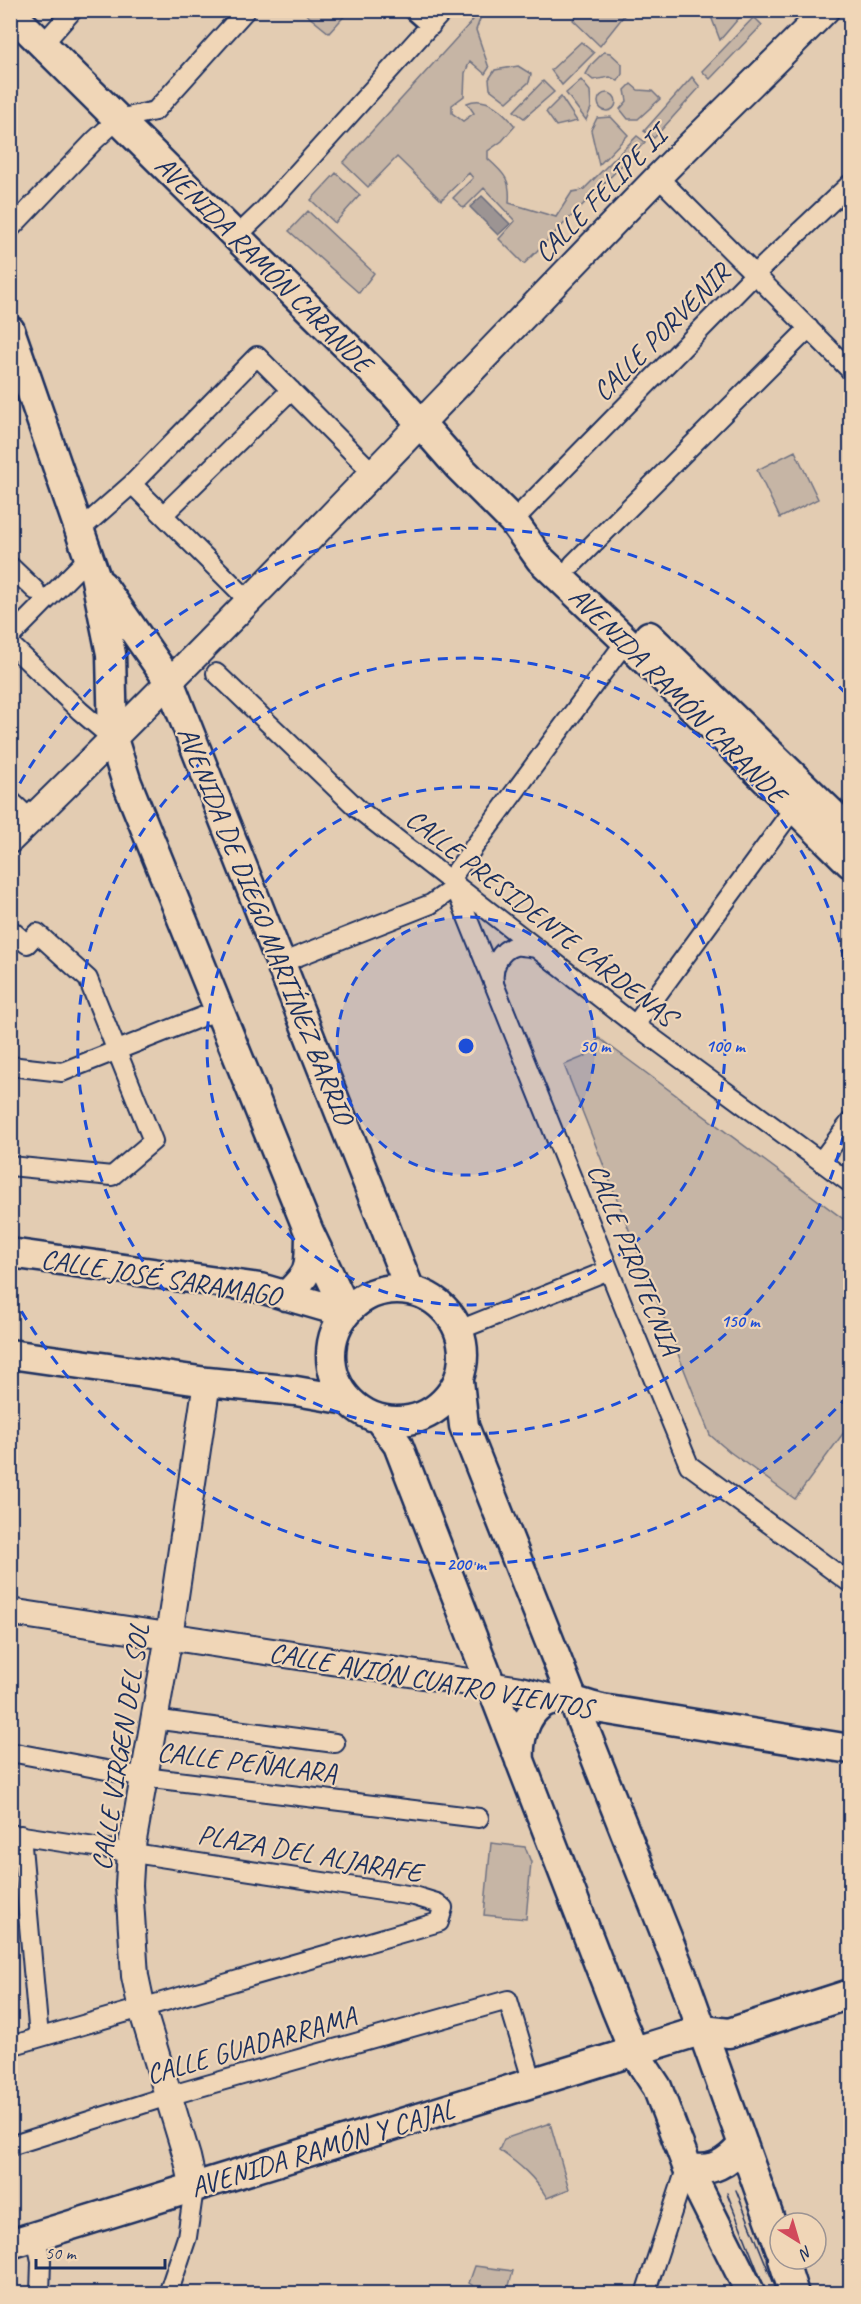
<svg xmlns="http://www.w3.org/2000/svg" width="861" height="2304" viewBox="0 0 861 2304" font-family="Caveat,sans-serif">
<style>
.green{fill:#c6b5a5;stroke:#707282;stroke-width:1.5}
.water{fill:#9c9493;stroke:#686c7e;stroke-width:1.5}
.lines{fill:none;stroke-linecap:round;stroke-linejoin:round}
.street-casing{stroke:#1b2f5e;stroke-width:22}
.secondary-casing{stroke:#1b2f5e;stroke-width:30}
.primary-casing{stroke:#1b2f5e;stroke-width:33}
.street{stroke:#f0d6b7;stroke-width:18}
.secondary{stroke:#f0d6b7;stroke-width:26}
.primary{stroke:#f0d6b7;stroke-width:28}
.tram{stroke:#1b2f5e;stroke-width:1.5}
.ring{fill:none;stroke:#1d4ed8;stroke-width:3;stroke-dasharray:10 8}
.labels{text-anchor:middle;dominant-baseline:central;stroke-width:4.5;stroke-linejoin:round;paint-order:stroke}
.street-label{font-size:28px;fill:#1b2f5e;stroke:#f0d6b7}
.centre{fill:#1d4ed8;stroke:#f0d6b7;stroke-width:3}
.ring-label{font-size:18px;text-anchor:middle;font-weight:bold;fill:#1d4ed8;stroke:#f0d6b7;stroke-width:4.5;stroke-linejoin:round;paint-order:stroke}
</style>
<rect width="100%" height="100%" fill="#e3ccb2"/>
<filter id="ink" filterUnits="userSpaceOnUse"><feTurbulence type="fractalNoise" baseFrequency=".0167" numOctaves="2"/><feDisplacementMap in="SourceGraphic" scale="12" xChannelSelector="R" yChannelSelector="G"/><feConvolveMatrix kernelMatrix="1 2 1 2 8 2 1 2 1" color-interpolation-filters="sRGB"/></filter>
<g filter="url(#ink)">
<path class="green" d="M581 10 624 11 626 13 600 46 573 20Z
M302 11H349L329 33Z
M473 11H483L476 30 489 68 485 74 470 61 465 73 464 96 452 105V113L463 121 474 113 467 103C486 95 504 112 515 126L502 141 488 151V159C505 174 511 180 509 203L556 217 572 192 583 190 637 136 645 142 524 264 499 239 515 221 484 188 464 208 453 198 473 178 469 173 441 200 397 157 368 187 343 163 473 20Z
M709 11V10L745 11 720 40Z
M754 17 762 25 710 79 702 71Z
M581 42 594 53 562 85 551 70Z
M604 52 610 53 622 64V74L618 81 610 77 593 80 586 74 592 64Z
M518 66 531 74 529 82 507 102 490 89 489 79 495 70Z
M692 77 700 87 654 138 644 131Z
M581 80 590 91 591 108 586 120 566 93Z
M543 81 554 92 524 118 514 111Z
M631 84 638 90 652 91 660 99 638 119H628L620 109 627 101 625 90Z
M598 102a9 9 0 1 1 18 0a9 9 0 1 1-18 0Z
M561 97 577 121 556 126 546 112Z
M611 117 628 135 599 165 591 130 597 118Z
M336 173 360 195 335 223 311 200Z
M308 211 374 273 359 293 289 231Z
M795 451 818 499 780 518 757 470Z
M599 1038 850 1224V1424L795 1499 730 1452 710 1435 564 1065 586 1056Z
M491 1843 525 1847 531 1862 526 1919 484 1915Z
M550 2123 569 2189 547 2198C535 2177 519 2164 499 2150L504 2139Z
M475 2266 513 2271 507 2293H484L469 2283Z"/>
<path class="water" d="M482 196 510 224 498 235 470 207Z"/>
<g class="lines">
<g class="street-casing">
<path id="street" d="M413 10 431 26
M43 44 73 10
M658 177 850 370
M10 229 95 140 118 119 155 111 246 10
M236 237 262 212 444 10
M132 484 248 600
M163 515 291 390
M513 521 755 274 850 184
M80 530 132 484 257 356 373 473
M573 564 809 328
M10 566 35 590
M10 637 89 557
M626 641 454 874 455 887 627 1315 689 1465 850 1583
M10 644 80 711 113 739
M216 673 358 809 635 1025 850 1183
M10 800 31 820
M10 929 27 944 37 933 88 979 153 1141 112 1176 10 1166
M281 963 431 904 455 887
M494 982C492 968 499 950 515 946 520 945 529 947 535 948
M635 1025 794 808
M10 1066 62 1072 219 1010
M821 1161 850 1122
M459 1330 609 1270
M153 1719 335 1743
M10 1752 144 1777 479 1818
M10 1834 414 1896 437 1903 443 1908 439 1922 10 2046
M21 1835 39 2037
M10 2146 168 2096 508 2000 533 2083
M36 2237 41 2261 40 2294
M168 2294 187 2237 194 2188
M645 2294 687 2166"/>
</g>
<g class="secondary-casing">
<path id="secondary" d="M10 840C231 625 442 400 656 179 712 122 770 67 826 10
M10 1612 521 1690 556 1699
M194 2188 187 2157 142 2009 135 1976 129 1885 131 1851 169 1636 207 1382"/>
</g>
<g class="primary-casing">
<path id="primary" d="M10 12 391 390 458 466 513 521 540 559 626 641 850 863
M10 330 95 575 111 654 113 739 127 783 309 1232 347 1312
M102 585 169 681 410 1290
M649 636 850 831
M10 1253 260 1288 346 1313
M331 1355a66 66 0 1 1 132 0a66 66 0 1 1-132 0Z
M286 1296C312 1270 309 1271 310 1235
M10 1354 207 1382 296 1391 348 1400
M459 1381 464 1426 686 1985 780 2248
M379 1419 398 1445 617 2011 634 2052 657 2087 687 2166 751 2294
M520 1761C518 1738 527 1701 557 1699 572 1698 587 1706 602 1709L850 1749
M687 2166C710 2175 729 2162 743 2144
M10 2244 703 2030 729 2033 850 1994
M783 2259 794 2294"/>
</g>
<use href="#street" class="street"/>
<use href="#secondary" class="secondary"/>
<use href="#primary" class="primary"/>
<path class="tram" d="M736 2190 778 2294
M727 2193 767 2294"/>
</g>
</g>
<circle cx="466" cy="1046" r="129" fill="#1d4ed8" fill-opacity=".12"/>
<g class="ring">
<circle cx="466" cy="1046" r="129"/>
<circle cx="466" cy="1046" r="259"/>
<path d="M850 1100A388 388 0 1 1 850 992"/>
<path d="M848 1396A518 518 0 0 1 11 1293M11 799A518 518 0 0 1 848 696"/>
</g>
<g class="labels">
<g class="street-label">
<text transform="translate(600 194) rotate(-46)">CALLE FELIPE II</text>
<text transform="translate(264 264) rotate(45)">AVENIDA RAMÓN CARANDE</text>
<text transform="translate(661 332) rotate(-45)">CALLE PORVENIR</text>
<text transform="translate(678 695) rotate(45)">AVENIDA RAMÓN CARANDE</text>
<text transform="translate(541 917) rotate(38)">CALLE PRESIDENTE CÁRDENAS</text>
<text transform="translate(266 925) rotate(68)">AVENIDA DE DIEGO MARTÍNEZ BARRIO</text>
<text transform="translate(634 1259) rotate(68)">CALLE PIROTECNIA</text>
<text transform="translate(161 1277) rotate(9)">CALLE JOSÉ SARAMAGO</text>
<text transform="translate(431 1680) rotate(10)">CALLE AVIÓN CUATRO VIENTOS</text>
<text transform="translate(120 1747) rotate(-81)">CALLE VIRGEN DEL SOL</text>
<text transform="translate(247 1762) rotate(7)">CALLE PEÑALARA</text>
<text transform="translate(310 1853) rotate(10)">PLAZA DEL ALJARAFE</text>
<text transform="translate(251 2045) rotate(-16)">CALLE GUADARRAMA</text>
<text transform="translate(322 2148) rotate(-17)">AVENIDA RAMÓN Y CAJAL</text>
</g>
</g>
<circle cx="466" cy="1046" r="9" class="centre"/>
<g class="ring-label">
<text x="595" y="1052">50 m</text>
<text x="725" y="1052">100 m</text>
<text x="740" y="1327">150 m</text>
<text x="466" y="1570">200 m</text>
</g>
<rect width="861" height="2304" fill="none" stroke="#f0d6b7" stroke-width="36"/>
<rect x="18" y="18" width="825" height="2268" fill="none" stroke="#1b2f5e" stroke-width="2" filter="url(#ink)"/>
<g transform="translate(798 2241) rotate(143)"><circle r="28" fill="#f0d6b7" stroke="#9b9393" stroke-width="1.5"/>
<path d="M0-4.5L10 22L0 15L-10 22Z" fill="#d1495b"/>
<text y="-9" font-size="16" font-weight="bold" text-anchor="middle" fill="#1b2f5e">N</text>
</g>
<path d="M36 2259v9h129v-9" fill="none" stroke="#1b2f5e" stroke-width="3"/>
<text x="45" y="2259" font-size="18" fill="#1b2f5e" stroke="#f0d6b7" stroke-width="4.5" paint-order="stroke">50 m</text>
</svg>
